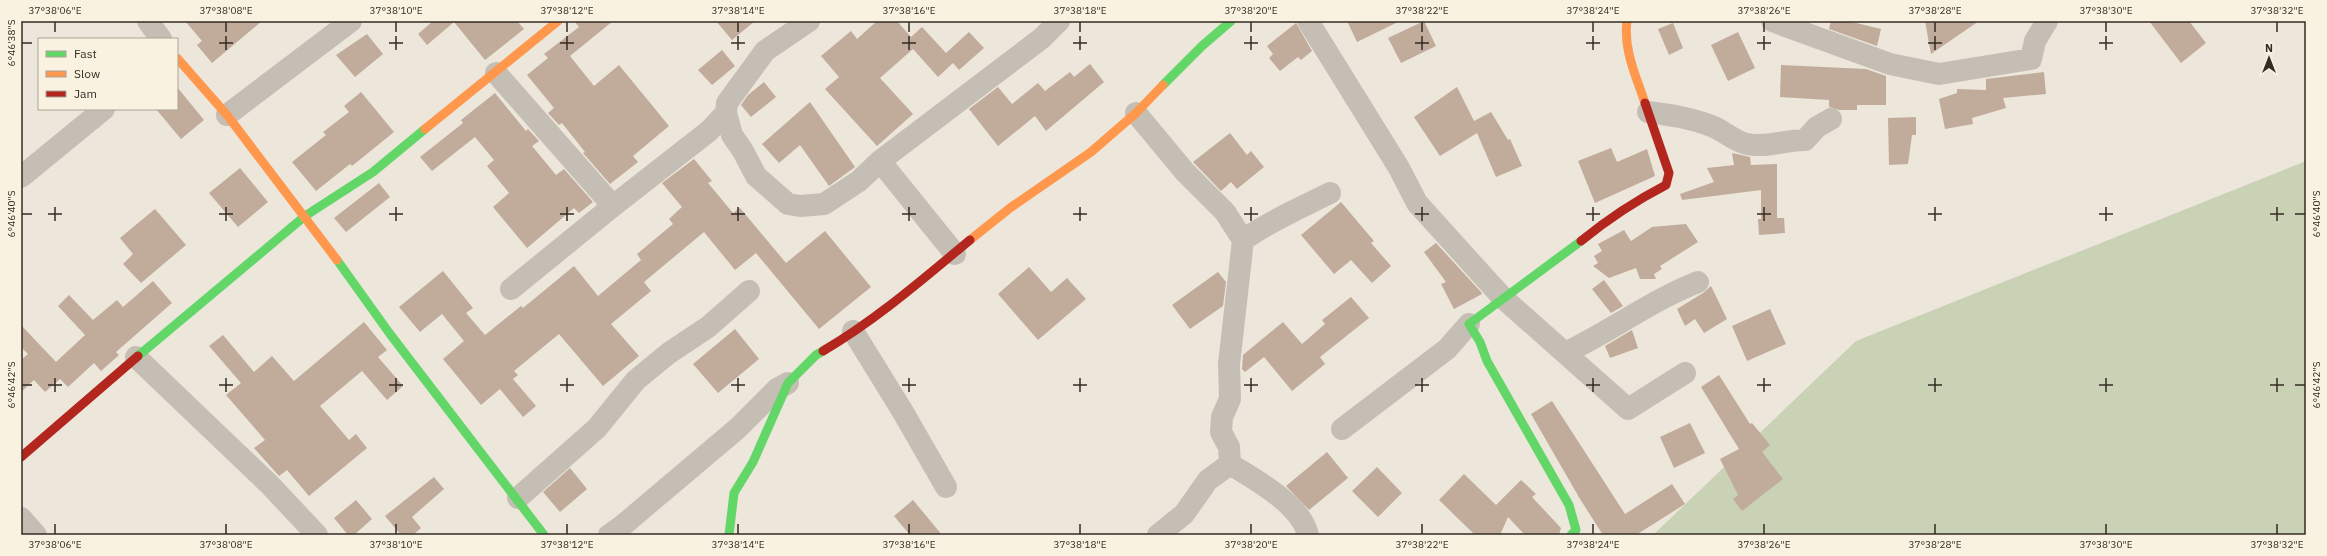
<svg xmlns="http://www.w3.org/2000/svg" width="2327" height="556" viewBox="0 0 2327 556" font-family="'IBM Plex Sans',sans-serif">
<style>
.green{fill:#c9d2b4}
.building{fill:#c1ac9b}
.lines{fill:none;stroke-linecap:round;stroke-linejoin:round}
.street{stroke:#c4beb5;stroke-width:22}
.fast{stroke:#63d668;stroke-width:9}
.slow{stroke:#ff974d;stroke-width:9}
.jam{stroke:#b3261e;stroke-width:9}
.ticks{fill:none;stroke:#342b24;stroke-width:1.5}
.neatline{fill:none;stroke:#342b24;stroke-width:1.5}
.ticks-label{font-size:10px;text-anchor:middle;fill:#342b24}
</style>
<rect width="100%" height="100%" fill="#ece6db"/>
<path class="green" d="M2306 161V535H1653L1856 341Z"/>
<path class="building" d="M185 21H262L212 63 197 45 202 41Z
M433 21H517L524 29 485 60 454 22 427 45 418 34Z
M574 21H613L570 56 594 86 619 65 669 126 633 156 638 162 610 184 583 153 585 152 562 123 559 125 548 113 554 108 527 75 548 58 544 54 579 27Z
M716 21H755L732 40Z
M877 21H897L911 37 922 27 946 53 969 32 984 48 959 70 953 63 938 77 913 49 880 78 913 114 877 146 825 89 839 77 821 56 851 31 857 39Z
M1347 21H1400L1357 42Z
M1424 21 1436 46 1401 63 1388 38Z
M1831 21H1848L1881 29 1877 46 1829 29Z
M1925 21H1979L1931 54Z
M2149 21H2189L2206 43 2181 63Z
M1296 23 1312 51 1301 60 1298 57 1280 71 1269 58 1273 54 1267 46Z
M1673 23 1683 48 1669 55 1658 29Z
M1738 32 1755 68 1728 81 1711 45Z
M367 34 383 54 355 77 336 55Z
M722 50 735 66 712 85 698 70Z
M1090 64 1104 82 1046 131 1035 116 998 146 969 109 998 87 1012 104 1038 83 1045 91 1070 72 1074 77Z
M1781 65 1866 69 1886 76V105H1857V110H1839L1829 107V100L1780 97Z
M2044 72 2046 94 2003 98 2006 108 1972 118 1973 124 1945 129 1939 99 1957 93V89L1986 90V79Z
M764 82 776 97 751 117 741 105 748 95Z
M177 87 204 120 181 139 156 109H177Z
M1457 87 1474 121 1491 112 1508 140 1510 139 1522 166 1496 177 1477 133 1440 156 1414 117Z
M361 92 394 132 352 166 350 164 316 191 292 162 326 135 323 132 349 112 344 106Z
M495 93 526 131 528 129 539 141 532 146 556 175 564 169 593 202 579 213 574 208 527 248 493 207 509 193 487 166 494 160 475 137 432 171 420 157 463 123 461 120Z
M810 102 855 167 829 186 800 145 779 163 762 144Z
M1916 117V135H1912L1908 164 1889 165 1888 118Z
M1230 133 1247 155 1251 151 1264 167 1237 189 1231 182 1221 191 1193 162Z
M1611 148 1617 162 1647 149 1655 176 1595 203 1578 161Z
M1732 153 1750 157 1751 165 1777 164V218H1784L1785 233 1759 235 1758 219H1761V190L1682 200 1680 194 1714 182 1707 168 1734 165Z
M694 159 712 181 708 183 733 213 740 208 786 263 825 231 871 287 819 329 756 253 735 270 704 232 644 282 651 291 611 324 639 356 603 386 559 334 514 371 518 375 513 379 536 406 523 417 500 389 481 405 443 359 464 341 442 314 420 332 399 307 443 271 473 308 466 313 485 335 521 306 523 308 574 266 598 296 641 260 637 254 673 224 669 219 682 207 662 183Z
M240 168 268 202 238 227 209 193Z
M379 183 390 197 346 232 334 218Z
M1341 202 1374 241 1371 243 1391 266 1372 283 1351 260 1334 274 1301 235Z
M155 209 186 245 141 283 123 264 133 254 120 238Z
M1686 224 1698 242 1660 266 1662 269 1654 274 1656 279H1640L1636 268 1609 278 1593 266 1598 263 1594 256 1602 251 1598 244 1624 230 1631 241 1652 227Z
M1436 243 1481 292 1482 294 1454 309 1441 284 1446 282 1424 252Z
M1029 267 1051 292 1067 278 1086 299 1038 340 998 294Z
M1218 272 1226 282 1223 306 1190 329 1172 305Z
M1604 280 1623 306 1611 313 1592 289Z
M153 281 172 303 116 352 119 355 101 371 94 363 68 387 60 379 45 392 34 380 21 392V360L28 354 21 347V325L56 362 85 335 58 306 69 295 93 320 117 300 123 307Z
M1711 286 1727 319 1704 333 1695 319 1685 326 1677 309 1703 293Z
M1351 297 1369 318 1320 357 1325 364 1292 391 1264 357 1245 372 1242 369 1243 355 1283 322 1302 344 1325 324 1322 320Z
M1770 309 1786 344 1747 361 1732 326Z
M364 322 387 350 378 357 403 386 387 400 362 371 320 406 349 440 356 434 367 448 309 496 287 470 279 476 254 448 265 440 226 395 241 383 209 346 223 335 254 372 272 356 294 381Z
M735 329 759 359 718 393 693 364Z
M1632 330 1638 348 1610 358 1605 346Z
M1719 375 1750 424 1752 423 1770 445 1762 452 1783 479 1742 511 1733 499 1738 495 1720 459 1739 449 1701 387Z
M1552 401 1625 514 1672 484 1685 504 1636 535H1603L1580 499 1531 414Z
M1690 423 1705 453 1674 468 1660 437Z
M1327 452 1348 478 1309 510 1286 486Z
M1377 467 1402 493 1378 517 1352 491Z
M570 468 587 489 560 512 543 492Z
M1464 474 1496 505 1521 480 1536 494 1532 497 1561 528 1559 535H1525L1508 517 1500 535H1475L1439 500Z
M434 477 444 489 412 517 421 528 413 535H401L385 516Z
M356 500 372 519 354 535H348L334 518Z
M913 500 942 535H910L894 516Z"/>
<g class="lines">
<path class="street" d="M148 21 161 39
M1308 21 1399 168 1417 203 1503 298 1628 409 1685 373
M1772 21 1890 64 1939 74 2031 59 2035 41 2047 21
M496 73 613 206
M1648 112C1671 115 1692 118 1714 127 1725 132 1736 142 1747 144 1766 148 1785 140 1805 140L1817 127 1831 119
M726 113 732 135 743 151 756 176 788 204 800 206 824 204 859 181 880 161 1042 38 1059 21
M1136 113 1185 172 1225 212 1243 240 1229 364 1230 399 1222 417 1221 432 1229 447 1230 464 1208 480 1184 514 1158 535
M227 115 351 21
M880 161 955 254
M21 177 104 109
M1243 240C1270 221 1300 208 1330 193
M511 289 613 206 709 131 726 113 727 103 765 51 809 21
M853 331 903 412 946 487
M1565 353C1611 331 1650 301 1698 282
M136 357 270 485 317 535
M1342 429 1447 349 1469 324
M1230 464C1255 480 1301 504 1308 535
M518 498 597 428 636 380 669 353 708 327 749 291
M21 518 36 535
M609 535 622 526 738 428 777 389 788 383"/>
<path class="fast" d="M1163 85 1202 46 1231 21
M337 260 390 334 544 535
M138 356 305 216 373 172 425 129
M729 535 734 493 753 462 788 383 816 355 823 351
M1571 535 1576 530 1569 505 1487 361 1480 342 1469 324 1581 241"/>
<path class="slow" d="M1627 21C1623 49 1636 76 1645 103
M177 58 227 115 337 260
M425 129 558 21
M970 240 1010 208 1091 152 1136 113 1163 85"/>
<path class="jam" d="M1581 241C1608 219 1635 201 1666 185L1669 173 1645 103
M823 351C876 320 923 279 970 240
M21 457 138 356"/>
</g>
<path class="ticks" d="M55 22V32M226 22V32M396 22V32M567 22V32M738 22V32M909 22V32M1080 22V32M1251 22V32M1422 22V32M1593 22V32M1764 22V32M1935 22V32M2106 22V32M2277 22V32M226 36V50M396 36V50M567 36V50M738 36V50M909 36V50M1080 36V50M1251 36V50M1422 36V50M1593 36V50M1764 36V50M1935 36V50M2106 36V50M22 43H32M219 43H233M389 43H403M560 43H574M731 43H745M902 43H916M1073 43H1087M1244 43H1258M1415 43H1429M1586 43H1600M1757 43H1771M1928 43H1942M2099 43H2113M55 207V221M226 207V221M396 207V221M567 207V221M738 207V221M909 207V221M1080 207V221M1251 207V221M1422 207V221M1593 207V221M1764 207V221M1935 207V221M2106 207V221M2277 207V221M22 214H32M48 214H62M219 214H233M389 214H403M560 214H574M731 214H745M902 214H916M1073 214H1087M1244 214H1258M1415 214H1429M1586 214H1600M1757 214H1771M1928 214H1942M2099 214H2113M2270 214H2284M2295 214H2305M55 378V392M226 378V392M396 378V392M567 378V392M738 378V392M909 378V392M1080 378V392M1251 378V392M1422 378V392M1593 378V392M1764 378V392M1935 378V392M2106 378V392M2277 378V392M22 385H32M48 385H62M219 385H233M389 385H403M560 385H574M731 385H745M902 385H916M1073 385H1087M1244 385H1258M1415 385H1429M1586 385H1600M1757 385H1771M1928 385H1942M2099 385H2113M2270 385H2284M2295 385H2305M55 524V534M226 524V534M396 524V534M567 524V534M738 524V534M909 524V534M1080 524V534M1251 524V534M1422 524V534M1593 524V534M1764 524V534M1935 524V534M2106 524V534M2277 524V534"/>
<rect width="2327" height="556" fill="none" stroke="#faf2e1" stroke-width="44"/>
<rect x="38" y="38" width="140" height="72" fill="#faf2e1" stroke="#aba295"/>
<rect x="46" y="51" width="20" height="6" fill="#63d668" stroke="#aba295"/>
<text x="74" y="58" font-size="12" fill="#342b24">Fast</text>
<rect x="46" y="71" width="20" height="6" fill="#ff974d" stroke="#aba295"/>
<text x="74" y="78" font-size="12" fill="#342b24">Slow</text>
<rect x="46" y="91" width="20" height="6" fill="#b3261e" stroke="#aba295"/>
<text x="74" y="98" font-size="12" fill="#342b24">Jam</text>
<g transform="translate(2269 58)" stroke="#faf2e1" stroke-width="3" paint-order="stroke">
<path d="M0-3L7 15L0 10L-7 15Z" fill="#342b24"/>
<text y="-6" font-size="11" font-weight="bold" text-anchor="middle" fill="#342b24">N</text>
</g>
<rect x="22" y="22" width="2283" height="512" class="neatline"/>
<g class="ticks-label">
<text x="55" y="14">37°38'06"E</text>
<text x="226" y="14">37°38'08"E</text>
<text x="396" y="14">37°38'10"E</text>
<text x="567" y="14">37°38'12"E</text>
<text x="738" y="14">37°38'14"E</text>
<text x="909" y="14">37°38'16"E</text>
<text x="1080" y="14">37°38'18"E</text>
<text x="1251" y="14">37°38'20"E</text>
<text x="1422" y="14">37°38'22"E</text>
<text x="1593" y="14">37°38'24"E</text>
<text x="1764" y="14">37°38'26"E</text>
<text x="1935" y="14">37°38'28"E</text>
<text x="2106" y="14">37°38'30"E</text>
<text x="2277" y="14">37°38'32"E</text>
<text transform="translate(11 43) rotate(-90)" y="4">6°46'38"S</text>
<text transform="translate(11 214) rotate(-90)" y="4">6°46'40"S</text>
<text transform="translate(2316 214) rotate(-90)" y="4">6°46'40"S</text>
<text transform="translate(11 385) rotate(-90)" y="4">6°46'42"S</text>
<text transform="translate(2316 385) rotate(-90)" y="4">6°46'42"S</text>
<text x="55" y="548">37°38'06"E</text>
<text x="226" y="548">37°38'08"E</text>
<text x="396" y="548">37°38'10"E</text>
<text x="567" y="548">37°38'12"E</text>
<text x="738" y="548">37°38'14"E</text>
<text x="909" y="548">37°38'16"E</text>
<text x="1080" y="548">37°38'18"E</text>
<text x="1251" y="548">37°38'20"E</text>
<text x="1422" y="548">37°38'22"E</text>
<text x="1593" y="548">37°38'24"E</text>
<text x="1764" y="548">37°38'26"E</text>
<text x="1935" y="548">37°38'28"E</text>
<text x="2106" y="548">37°38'30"E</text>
<text x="2277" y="548">37°38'32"E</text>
</g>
</svg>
